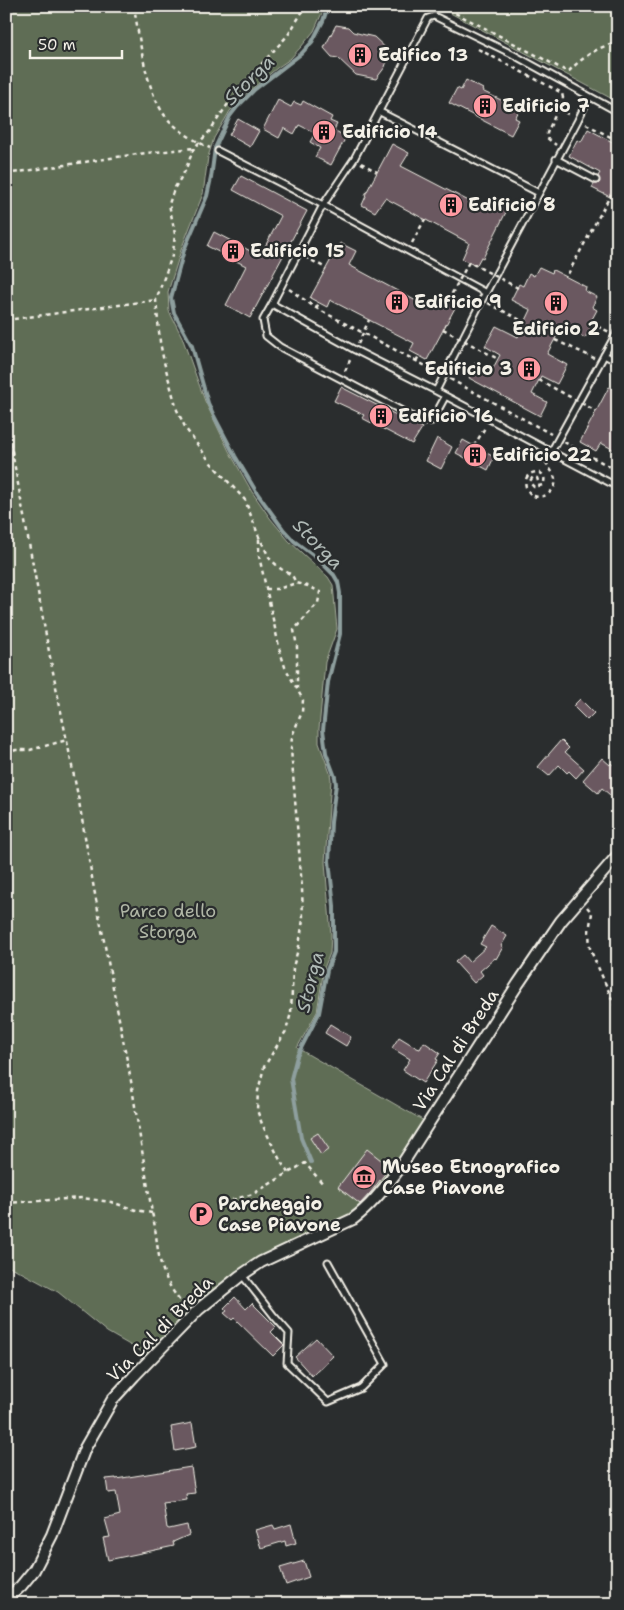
<svg xmlns="http://www.w3.org/2000/svg" width="624" height="1610" viewBox="0 0 624 1610" font-family="'Shantell Sans',sans-serif">
<style>
.green{fill:#5e6d55;stroke:#a9af9e}
.lines{fill:none;stroke-linecap:round;stroke-linejoin:round}
.stream{stroke:#8e9f9e;stroke-width:4}
.building{fill:#6a5960;stroke:#f4f1e8}
.lane-casing{stroke:#f4f1e8;stroke-width:9}
.street-casing{stroke:#f4f1e8;stroke-width:14}
.path{stroke:#f4f1e8;stroke-width:2.5;stroke-dasharray:4 4;stroke-linecap:butt}
.lane{stroke:#2a2d2e;stroke-width:5}
.street{stroke:#2a2d2e;stroke-width:10}
.path-bridge{stroke:#f4f1e8;stroke-width:2.5;stroke-dasharray:4 4;stroke-linecap:butt}
.labels{text-anchor:middle;dominant-baseline:central;stroke-width:4.5;stroke-linejoin:round;paint-order:stroke}
.poi-label{font-size:18px;font-weight:bold;fill:#f4f1e8;stroke:#2a2d2e;text-anchor:start}
.park-label{font-size:18px;fill:#b0b6a6;stroke:#2a2d2e}
.street-label{font-size:18px;fill:#f4f1e8;stroke:#2a2d2e}
.water-label{font-size:19px;font-style:italic;fill:#b0bab6;stroke:#2a2d2e}
</style>
<rect width="100%" height="100%" fill="#2a2d2e"/>
<filter id="ink" filterUnits="userSpaceOnUse"><feTurbulence type="fractalNoise" baseFrequency=".02" numOctaves="2"/><feDisplacementMap in="SourceGraphic" scale="10" xChannelSelector="R" yChannelSelector="G"/><feConvolveMatrix kernelMatrix="1 2 1 2 8 2 1 2 1" color-interpolation-filters="sRGB"/></filter>
<g filter="url(#ink)">
<path class="green" d="M6 6H325L314 31 301 47 290 59 277 68 241 98 230 111 214 138 208 157 203 194 182 247 168 292 169 311 182 337 205 401 229 451 252 492 270 518 289 541 328 577 333 585 337 629 325 662 319 729V743L330 773 331 780 325 862 331 935 330 953 324 968 317 1012 297 1048 426 1122 397 1168 354 1214 289 1242 258 1259 228 1277 149 1356 107 1332 58 1292 15 1269 6 1266Z
M437 6H618V102Z"/>
<g class="lines">
<path class="stream" d="M311 1162 301 1138 291 1079 297 1056 319 1013 327 970 334 952V906L329 861 331 822 336 784 335 777 326 753 323 730 328 682 340 634V593L338 582 334 575 318 559 294 541 283 529 257 493 235 456 214 416 208 403 192 346 174 313 171 298 184 250 207 196 211 178 215 148 230 116 237 107 254 90 301 54 312 42 323 21 328 6"/>
</g>
<path class="building" d="M336 25 348 27 353 32 374 37 390 52 385 67 376 79 356 75 338 58 332 57 324 48Z
M466 80 483 89 482 91 520 109 515 118 519 120 511 135 449 103 457 88 461 90Z
M278 100 291 107 294 102 301 105 303 101 332 117 330 121 337 124 334 130 346 137 331 165 315 157 320 148 310 142 315 133 299 125 294 134 284 128 279 138 263 129Z
M238 119 259 131 250 147 229 135Z
M588 129 618 145V201L592 188 594 184H598L600 182 598 176 600 173 569 156 577 140 581 142Z
M392 144 409 153 401 166 486 210 493 198 509 206 483 258 481 257 476 266 462 259 469 243 385 198 375 212 362 205 366 196 365 195Z
M241 176 307 211 250 318 226 305 246 266 207 246 214 232 260 256 281 216 233 190Z
M340 243 356 251 349 265 433 310 440 297 456 306 427 360 410 351 414 343 330 300 327 307 310 298Z
M539 267 552 273 553 270 586 287 585 291 597 297 592 307 597 310 590 323 593 324 585 338 562 326 547 354 567 365 557 384 541 376 532 394 547 402 540 416 469 378 475 363 491 372 500 355 485 346 496 326 518 337 531 310 511 300 519 284 523 286 529 273 534 276Z
M341 387 422 428 412 444 362 418 364 415 334 401Z
M609 387 618 391V452L601 443 596 451 580 442Z
M437 438 452 447 441 469 426 461Z
M463 440 494 457 488 470 456 453Z
M580 699 594 713 587 720 573 706Z
M561 740 569 748 565 752 584 769 576 778 569 771 567 773 559 765 549 776 538 767Z
M602 758 610 765 611 763 618 769V773L613 777 618 781V802L602 788 598 793 583 780Z
M491 926 507 936 501 946 503 947 496 959 495 958 480 971 483 975 474 983 455 962 463 955 469 962 486 947 480 944Z
M330 1024 351 1037 346 1046 325 1033Z
M399 1037 417 1048 420 1049 424 1042 440 1053 436 1059 438 1060 423 1083 403 1070 410 1059 392 1048Z
M318 1133 329 1149 321 1155 310 1138Z
M367 1149 390 1167 371 1192 360 1204 338 1187Z
M235 1297 246 1309 252 1303 276 1327 271 1332 284 1345 273 1356 234 1318 232 1320 224 1313 227 1311 224 1308Z
M316 1338 333 1356 312 1376 295 1357Z
M192 1423 196 1447 175 1451 171 1427Z
M191 1467 195 1493 186 1494 187 1500 163 1503 167 1528 169 1529 187 1525 189 1535 173 1542 174 1546 108 1560 103 1538 110 1537 105 1519 120 1515 116 1492 108 1493 106 1479 116 1478V1479Z
M291 1524 296 1543 286 1546 285 1541 261 1548 255 1530 273 1525 275 1529Z
M304 1561 309 1577 286 1585 280 1568Z"/>
<g class="lines">
<g class="lane-casing">
<path id="lane" d="M380 112 539 193
M618 112 512 54 434 16 428 18 354 159 323 205 272 304 355 350 436 391 618 487
M218 151 323 205 486 293
M556 159 596 180
M272 304 263 320 266 336 280 347 423 422 432 421 445 397
M604 355 618 362
M436 391 482 300 578 120 589 97
M551 452 618 330
M242 1275 274 1316 289 1333 287 1363 328 1402 361 1388 385 1364 328 1262"/>
</g>
<g class="street-casing">
<path id="street" d="M6 1600 21 1586 34 1570 52 1535 85 1448 113 1399 134 1376 199 1309 240 1276 261 1262 353 1219C372 1205 385 1187 399 1169L518 984 561 921 618 855"/>
</g>
<path class="path" d="M134 6C139 38 146 92 166 117 178 131 195 141 210 148
M441 6 479 25 568 72C583 57 597 47 618 42
M478 49 562 93 563 98 547 133V138L556 145
M558 109 572 116
M586 124 618 141
M361 163 377 172
M6 174 137 154 194 148
M412 243 425 219
M305 257 326 268
M568 274 611 194
M289 289 316 308 437 372
M488 303 526 323
M316 308 319 303
M6 320 156 300
M555 340 594 358
M358 344 369 320
M416 361 419 356
M345 371 351 358
M450 379 551 434
M6 419 50 657 78 796 94 889 131 1081 152 1213C157 1231 156 1250 162 1267 166 1282 176 1296 185 1308
M564 442 618 471
M474 446 486 426
M538 481 537 478 533 477 530 481 531 484 534 487 543 485C551 467 521 468 526 487 528 491 530 495 534 496 543 500 558 490 555 479 554 473 548 467 546 462L548 458
M615 528 618 522
M259 539V556L280 651 285 667 296 687
M266 589H278L296 583
M6 753 16 750H30L67 740
M587 907 592 913 589 931 590 949 618 1012
M288 1173 280 1160 262 1124 257 1110 258 1091 264 1067 286 1031 291 1013 293 967 299 946 303 919 302 888 291 749 292 736 302 712 303 700 297 689V647L294 630 318 603 320 592 308 586 296 583 292 575 281 569 270 559 259 537 245 500 211 463 186 429 177 410 164 362 160 342 156 300 173 253 175 234 169 204 174 189 185 171 194 148 209 132 236 92 288 35 306 6
M232 1200 253 1194 305 1163 324 1185
M6 1203 82 1198 111 1202 136 1210 152 1213"/>
<use href="#lane" class="lane"/>
<use href="#street" class="street"/>
<path class="path-bridge" d="M448 301 469 262 518 288
M590 323 618 336
M443 329 498 359
M539 380 596 411"/>
</g>
</g>
<defs>
<g id="building-disc" transform="scale(1.25)"><circle r="9.5" fill="#ff9aa2" stroke="#2a2d2e"/><path d="M-4-6H4V6H1V3H-1V6H-4ZM-2.5-4.3h1.7v1.8h-1.7ZM.8-4.3h1.7v1.8H.8ZM-2.5-1h1.7V.8h-1.7ZM.8-1h1.7V.8H.8Z" fill="#111"/></g>
<g id="museum-disc" transform="scale(1.25)"><circle r="9.5" fill="#ff9aa2" stroke="#2a2d2e"/><path d="M0-6L6-3V-2H-6V-3ZM-5-1h2V3h-2ZM-1-1h2V3h-2ZM3-1h2V3H3ZM-6 4H6V6H-6Z" fill="#111"/></g>
<g id="parking-disc" transform="scale(1.25)"><circle r="9.5" fill="#ff9aa2" stroke="#2a2d2e"/><path d="M-3.5-5.5H1a3.5 3.5 0 0 1 0 7H-1V5.5H-3.5ZM-1-3.4V-.6H.8a1.4 1.4 0 0 0 0-2.8Z" fill="#111"/></g>
</defs>
<g fill-rule="evenodd">
<use href="#building-disc" x="360" y="55"/>
<use href="#building-disc" x="485" y="106"/>
<use href="#building-disc" x="324" y="132"/>
<use href="#building-disc" x="451" y="205"/>
<use href="#building-disc" x="233" y="251"/>
<use href="#building-disc" x="397" y="302"/>
<use href="#building-disc" x="556" y="303"/>
<use href="#building-disc" x="529" y="369"/>
<use href="#building-disc" x="381" y="416"/>
<use href="#building-disc" x="475" y="455"/>
<use href="#museum-disc" x="364" y="1177"/>
<use href="#parking-disc" x="201" y="1214"/>
</g>
<g class="labels">
<g class="poi-label">
<text x="378" y="55">Edifico 13</text>
<text x="502" y="106">Edificio 7</text>
<text x="342" y="132">Edificio 14</text>
<text x="468" y="205">Edificio 8</text>
<text x="250" y="251">Edificio 15</text>
<text x="414" y="302">Edificio 9</text>
<text x="556" y="329" text-anchor="middle">Edificio 2</text>
<text x="512" y="369" text-anchor="end">Edificio 3</text>
<text x="398" y="416">Edificio 16</text>
<text x="492" y="455">Edificio 22</text>
<text x="382" y="1167">Museo Etnografico<tspan x="382" dy="21">Case Piavone</tspan></text>
<text x="218" y="1204">Parcheggio<tspan x="218" dy="21">Case Piavone</tspan></text>
</g>
<g class="park-label">
<text x="168" y="911">Parco dello<tspan x="168" dy="21">Storga</tspan></text>
</g>
<g class="street-label">
<text transform="translate(456 1050) rotate(-57)">Via Cal di Breda</text>
<text transform="translate(160 1329) rotate(-45)">Via Cal di Breda</text>
</g>
<g class="water-label">
<text transform="translate(249 80) rotate(-44)">Storga</text>
<text transform="translate(318 544) rotate(46)">Storga</text>
<text transform="translate(310 982) rotate(-76)">Storga</text>
</g>
</g>
<rect width="624" height="1610" fill="none" stroke="#2a2d2e" stroke-width="25"/>
<rect x="12" y="12" width="599" height="1585" fill="none" stroke="#f4f1e8" stroke-width="2" filter="url(#ink)"/>
<path d="M30 50v8h92v-8" fill="none" stroke="#f4f1e8" stroke-width="2.5"/>
<text x="38" y="50" font-size="15" fill="#f4f1e8" stroke="#2a2d2e" stroke-width="4" paint-order="stroke">50 m</text>
</svg>
